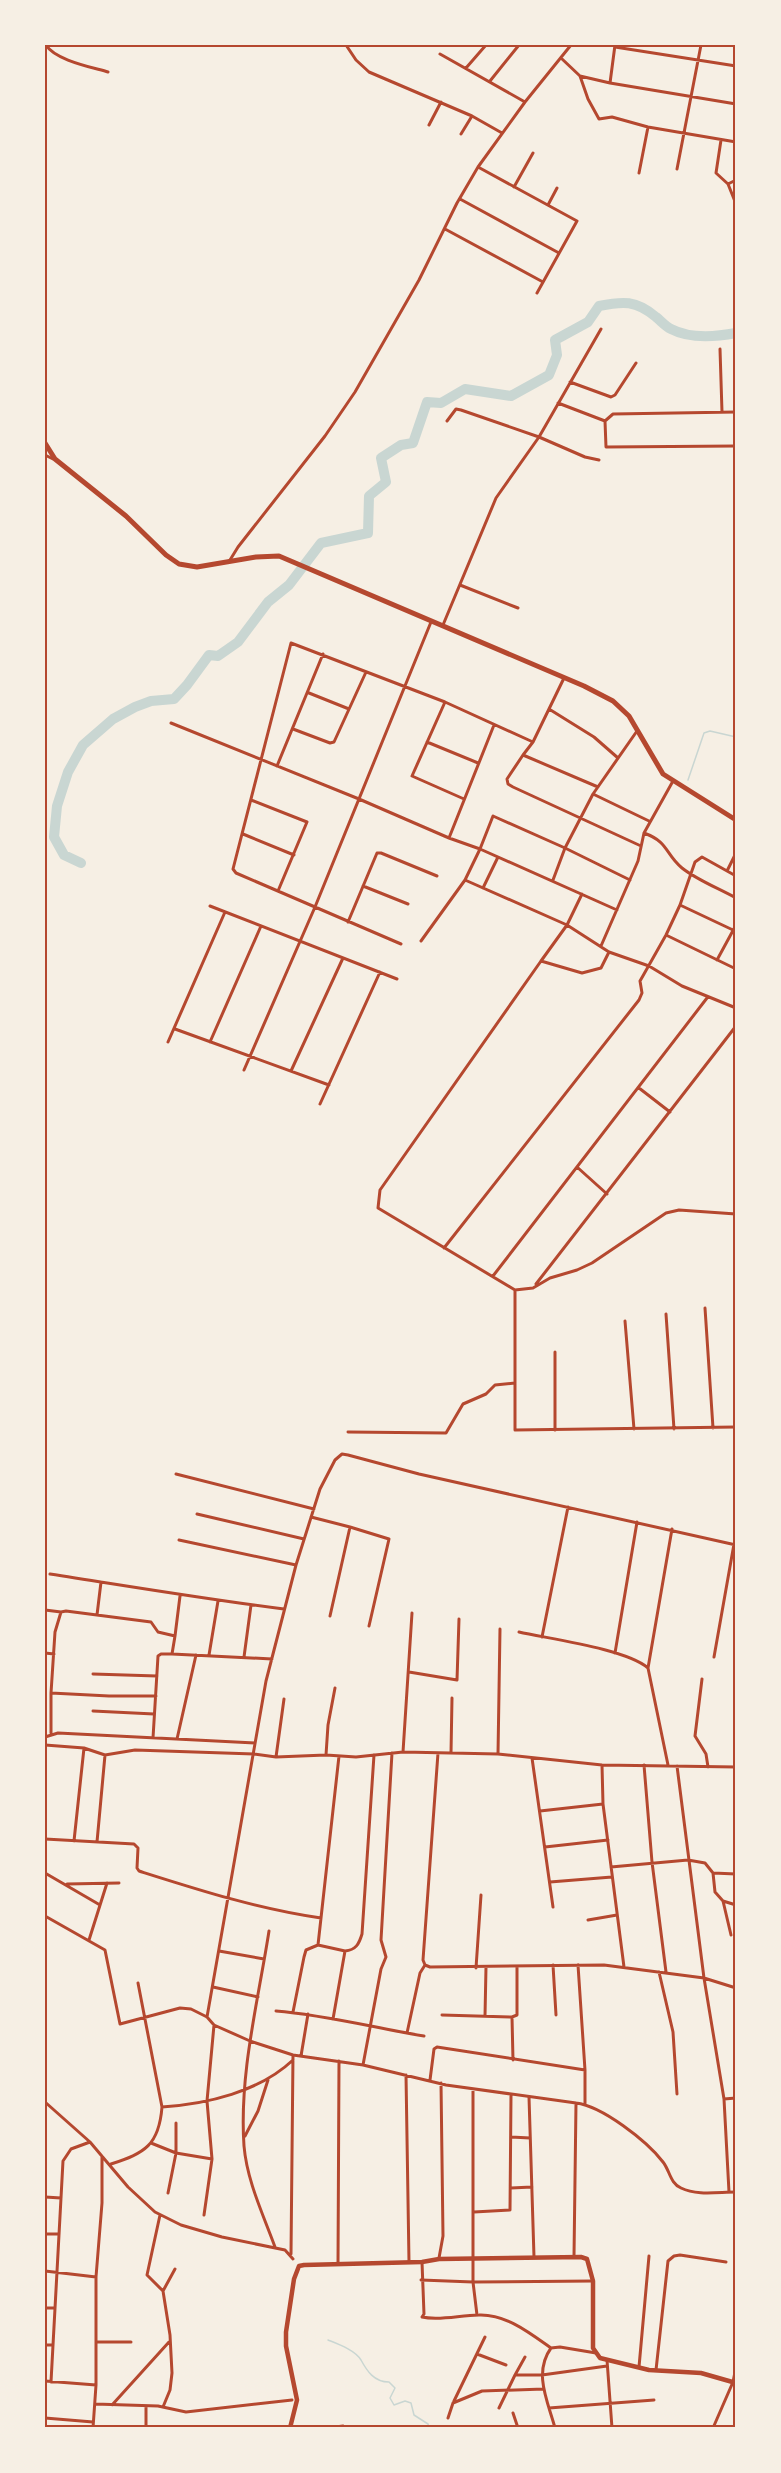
<svg xmlns="http://www.w3.org/2000/svg" width="781" height="2473" viewBox="0 0 781 2473" font-family="Rubik,sans-serif">
<style>
.lines{fill:none;stroke-linecap:round;stroke-linejoin:round}
.stream{stroke:#c9d6d2;stroke-width:1.5}
.river{stroke:#c9d6d2;stroke-width:10}
.minor{stroke:#b5482f;stroke-width:3}
.tertiary{stroke:#b5482f;stroke-width:4.5}
.primary{stroke:#b5482f;stroke-width:5}
.neatline{fill:none;stroke:#b5482f;stroke-width:2}
</style>
<rect width="100%" height="100%" fill="#f6efe4"/>
<g class="lines">
<path class="stream" d="M688 780 704 733 710 731 736 737
M328 2340C338 2344 355 2350 361 2360 367 2371 374 2382 389 2382L395 2388 390 2398 394 2405 405 2401 411 2403 414 2415 428 2424 429 2428"/>
<path class="river" d="M81 863 64 855 54 837 57 806 68 772 83 745 113 719 135 707 151 701 174 699 187 685 209 655 218 656 238 642 268 602 289 585 321 543 368 533 369 496 386 482 381 458 401 445 413 443 427 402 441 403 465 389 511 396 549 375 557 355 555 340 588 322 599 306C623 301 636 300 656 317 661 321 665 326 671 329 690 339 715 337 736 333"/>
<path class="minor" d="M46 45C55 60 91 67 108 72
M346 45 356 60 369 72 472 116 502 133
M615 45 610 83 736 104
M615 47 736 66
M440 54 525 102
M561 58 580 76 610 83
M466 68 486 45
M580 76 588 99 599 119 612 117 648 127 736 142
M490 81 519 45
M429 125 441 102
M461 134 472 116
M721 140 716 173 728 184
M478 167 577 221 537 293
M677 169 701 45
M639 173 648 127
M736 180 728 184 736 204
M514 187 533 153
M460 199 559 253
M548 205 557 188
M445 229 543 282
M720 349 722 412
M570 382 611 397 615 395 636 363
M558 403 605 421 613 414 736 412
M447 421 456 409 461 410 539 437 585 457 599 460
M605 421 606 447 736 446
M45 455 53 459
M230 560 238 547 325 436 355 392 419 280 457 203 478 167 525 102 571 45
M460 585 518 608
M443 625 496 498 539 437 601 329
M564 678 533 742 523 755 598 787
M309 693 349 709
M445 702 412 776 464 799
M549 709 594 737 618 758
M171 723 359 799 449 838 480 849 617 910
M293 729 330 743 334 742 366 672
M427 742 478 763
M523 755 507 779 508 784 513 787 641 846
M277 766 323 654
M593 794 649 821
M251 800 307 822 278 891
M644 833C669 842 665 854 682 868 697 880 718 888 736 898
M243 834 294 855
M449 838 494 725
M727 871 736 853
M465 880 567 925 609 952 649 966 682 986 736 1008
M553 880 565 848 593 794 637 731
M363 886 408 904
M483 888 498 857
M680 905 733 930
M210 906 397 979
M348 922 377 853H381L437 876
M666 935 736 969
M421 941 465 880 480 849 493 816 565 848 630 880
M401 944 236 873 233 869 291 643 445 702 533 742
M601 946 638 861 644 833 673 781
M609 952 601 968 582 973 541 961 380 1190 378 1208 515 1290 533 1288 550 1278 577 1270 592 1263 666 1213 679 1210 736 1214
M717 960 736 925
M541 961 567 925 582 894
M175 1029 329 1085
M168 1042 225 912
M210 1042 261 926
M244 1070 315 907 431 622
M291 1071 343 958
M639 1088 670 1112
M320 1104 380 972
M577 1167 607 1194
M444 1248 639 1000 642 993 640 981 644 974 666 935 680 905 695 862 702 857 736 876
M493 1276 707 998
M536 1284 736 1026
M515 1290V1430L736 1427
M705 1308 713 1428
M666 1314 674 1429
M625 1321 634 1429
M555 1352V1430
M348 1432 446 1433 463 1404 486 1394 495 1385 515 1383
M176 1474 314 1509
M197 1514 304 1539
M311 1517 350 1527 330 1616
M350 1527 389 1539 369 1626
M179 1540 296 1565
M50 1574C128 1586 205 1599 284 1609
M45 1610 61 1612
M97 1615 101 1582
M519 1632C550 1639 626 1649 648 1668L668 1765
M175 1636 180 1596
M542 1637 568 1507
M45 1653 54 1654
M615 1653 637 1522
M209 1655 218 1601
M244 1657 251 1605
M714 1657 734 1544
M648 1668 672 1529
M409 1672 457 1680 459 1619
M93 1674 157 1676
M702 1679 695 1736 706 1754 708 1767
M156 1696H109L51 1693 55 1632 61 1612 66 1611 151 1622 158 1632 175 1636 172 1654 272 1659
M93 1711 154 1714
M51 1733V1693
M45 1737 58 1733 255 1743
M153 1738 158 1656 161 1654H172
M177 1739 196 1655
M45 1745 84 1748 105 1755 135 1750 254 1754 276 1757 326 1755 356 1757 403 1752 498 1754 602 1765 736 1767
M403 1752 412 1613
M451 1753 452 1698
M498 1754 500 1629
M326 1755 328 1725 335 1688
M276 1757 284 1699
M532 1758 553 1907
M602 1765 603 1804 624 1967
M644 1765 652 1862 666 1972
M677 1766 704 1978 724 2099
M540 1811 603 1804
M45 1839 134 1844 138 1848 137 1868 139 1871C199 1890 258 1909 321 1918
M74 1841 84 1748
M97 1842 105 1755
M545 1847 608 1840
M611 1867 688 1860 705 1863 713 1873 715 1892 723 1901 731 1935
M45 1873 100 1905
M713 1873 736 1874
M550 1882 612 1877
M67 1884 119 1883
M723 1901 736 1905
M45 1916 105 1950 120 2024 180 2008 191 2009 207 2017 214 2025 250 2041 293 2055 363 2065 446 2085 576 2103 574 2256
M588 1920 617 1915
M269 1931C258 2002 239 2074 244 2146 247 2181 263 2214 275 2247
M89 1940 107 1883
M318 1945 345 1951
M219 1951 264 1959
M425 1965 423 1960 438 1753
M553 1965 556 2015
M578 1965 585 2070V2105
M476 1968 481 1895
M659 1972 673 2032 677 2094
M213 1987 258 1997
M276 2011C326 2015 375 2028 424 2036
M293 2012 304 1957 306 1950 318 1945 339 1756
M442 2015 512 2017
M485 2016 486 1967
M207 2017 266 1681 296 1565 320 1489 335 1460 342 1454 348 1455 419 1474 736 1545
M333 2019 345 1951C356 1950 359 1944 362 1934L374 1755
M407 2033 420 1973 425 1965 430 1967 604 1965 704 1978 736 1988
M301 2056 308 2014
M513 2060 512 2017 517 2015V1966
M363 2065 381 1969 386 1957 381 1940 392 1753
M406 2075 409 2262
M430 2080 434 2049 437 2047 585 2070
M473 2089V2282L477 2315
M529 2097 534 2257
M45 2102 90 2142 128 2187 155 2212 181 2225 222 2237 285 2250 293 2259
M576 2103C602 2106 647 2141 663 2162 670 2171 670 2183 681 2188 697 2196 718 2192 736 2192
M162 2107C207 2104 259 2092 293 2060
M245 2136 258 2111 268 2080
M511 2137 530 2138
M151 2143 176 2153 212 2159
M111 2164C145 2153 159 2145 162 2107L138 1983
M511 2188 532 2187
M729 2192 724 2099 736 2098
M168 2193 176 2153V2123
M45 2197 61 2198
M474 2212 510 2210 511 2095
M160 2215 147 2275 163 2291 170 2335 172 2373 170 2390 163 2407
M204 2215 212 2159 207 2101 214 2025
M45 2234H59
M291 2254 293 2055
M439 2258 443 2236 441 2083
M422 2262 424 2314 422 2317C440 2321 460 2315 479 2315 506 2314 530 2333 551 2348
M338 2264 339 2061
M45 2271 96 2277
M421 2280 473 2282 593 2281
M163 2291 175 2269
M45 2308H55
M96 2342H131
M45 2345H53
M477 2354 506 2365
M607 2360 612 2428
M639 2367 649 2256
M656 2370 668 2261 674 2256 680 2255 726 2262
M515 2375 525 2357
M45 2381 96 2385
M51 2382 63 2161 71 2149 90 2142
M454 2401 485 2337
M95 2404 158 2406 186 2412 292 2400
M112 2405 169 2342
M146 2407V2428
M499 2408 515 2375H542L607 2366
M549 2408 654 2400
M513 2413 518 2428
M45 2418 93 2422
M448 2418 453 2403 482 2391 544 2389
M93 2428 96 2385V2277L102 2203V2156
M328 2428 343 2426
M555 2428C548 2402 533 2373 551 2348L560 2347 596 2353
M713 2428 733 2382 736 2367"/>
<path class="tertiary" d="M290 2428 297 2400 286 2346V2332L294 2279 299 2266 304 2265 422 2262 439 2259 581 2257 587 2259 593 2281V2348L600 2358 649 2370 701 2373 736 2383"/>
<path class="primary" d="M45 443 55 459 126 516 166 555 179 564 197 567 256 557 279 556 584 686 613 701 629 716 663 774 736 820"/>
</g>
<rect width="781" height="2473" fill="none" stroke="#f6efe4" stroke-width="93"/>
<rect x="46" y="46" width="688" height="2380" class="neatline"/>
</svg>
